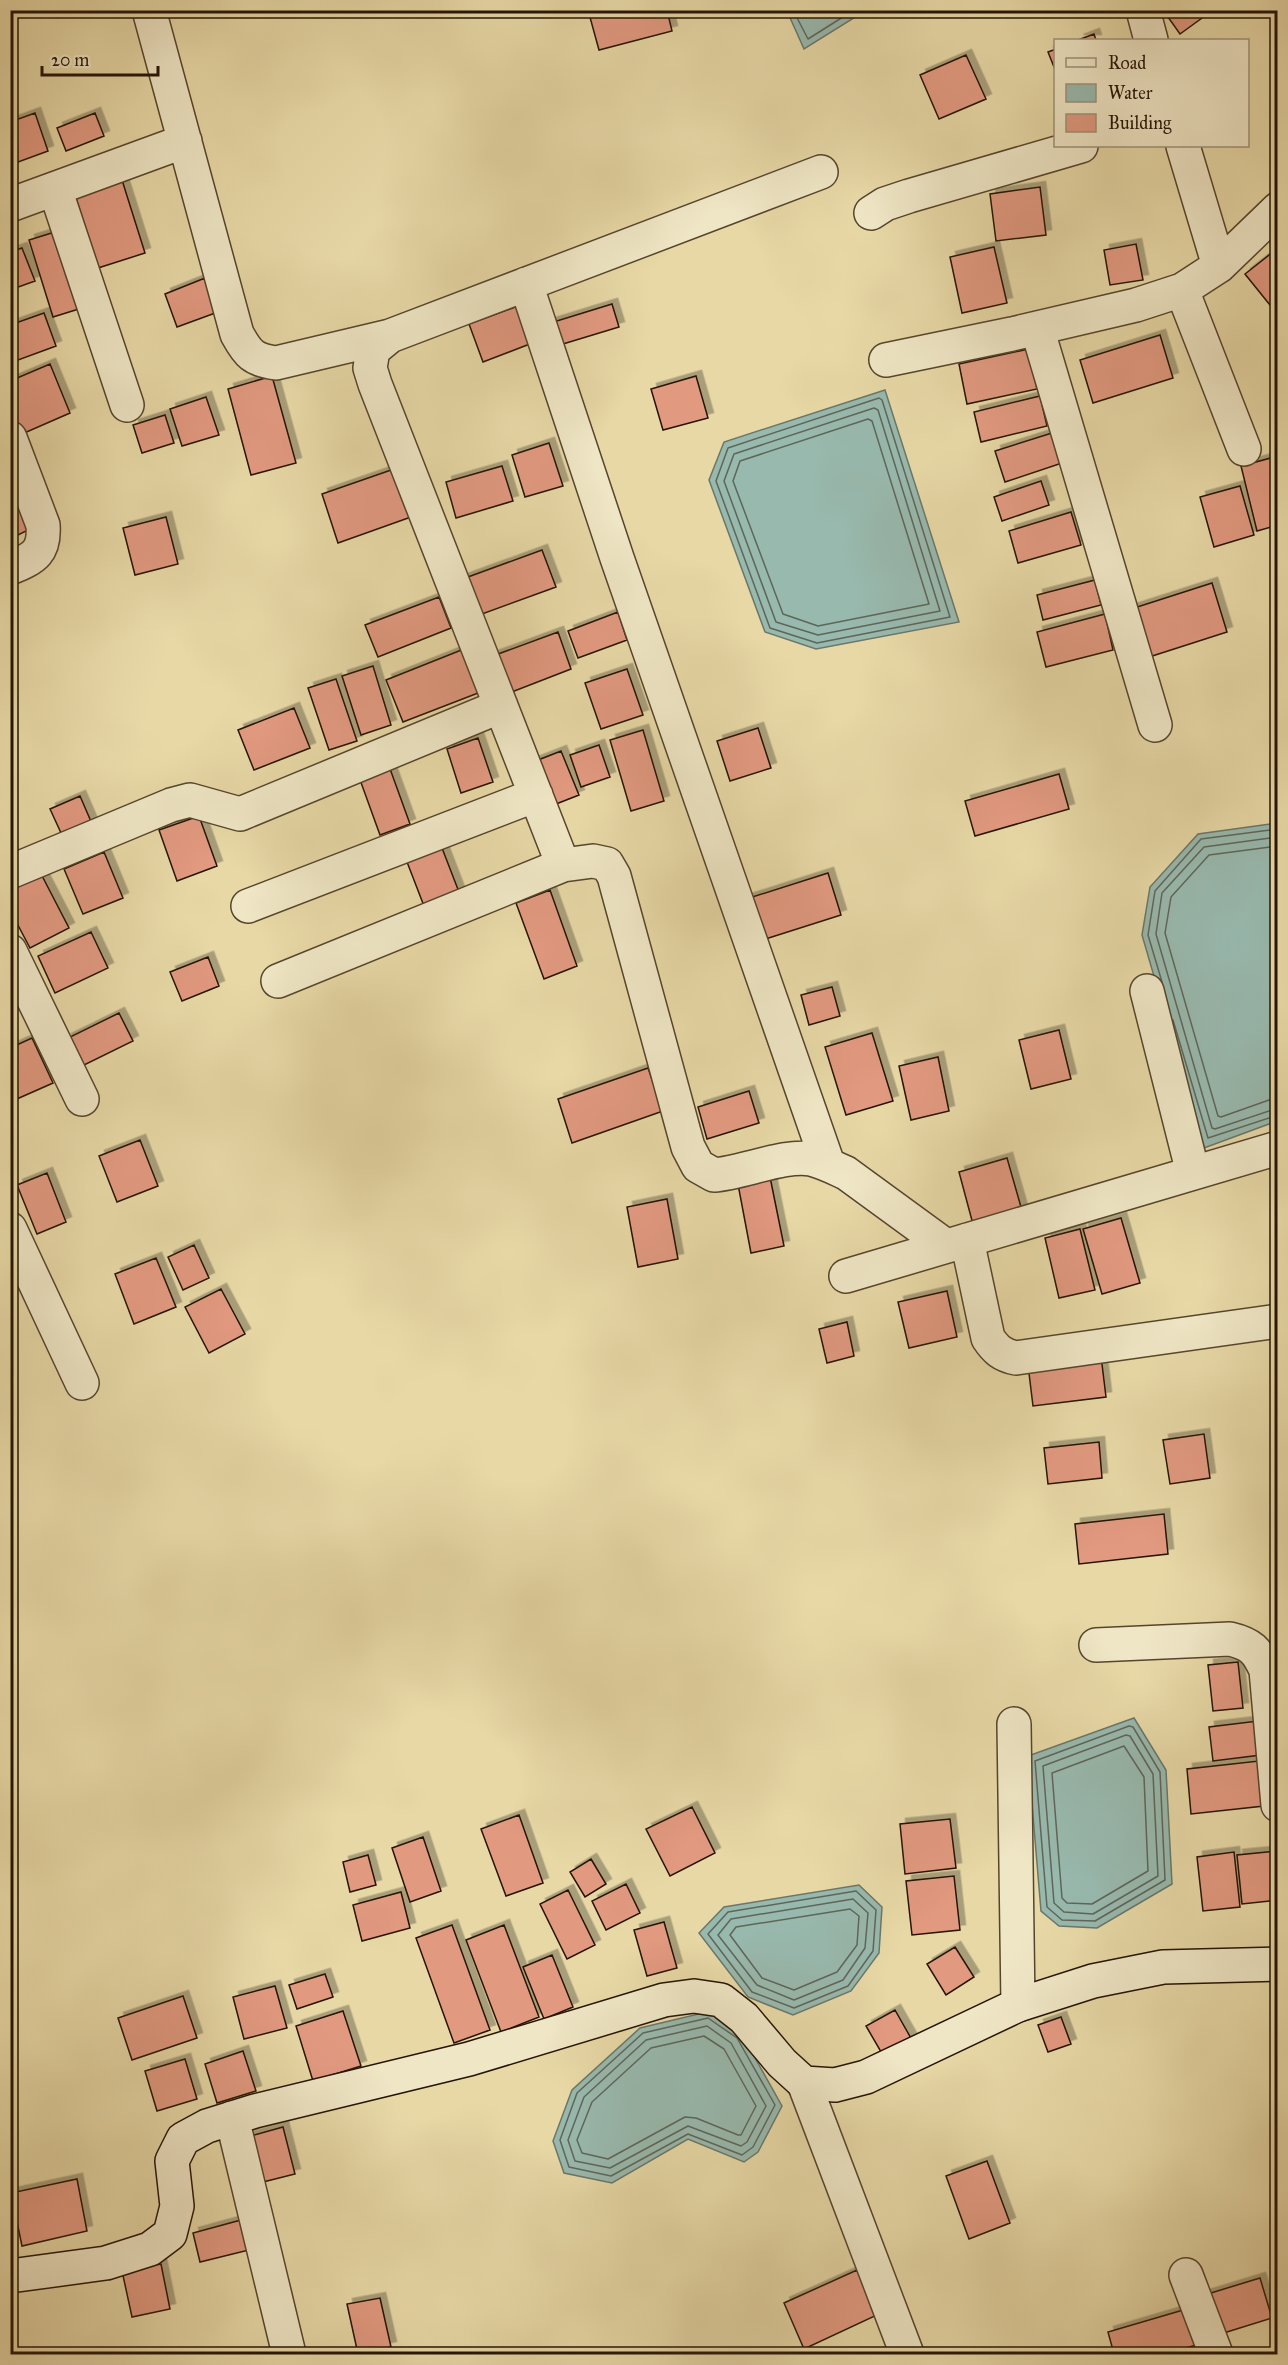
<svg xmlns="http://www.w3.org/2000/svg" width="1288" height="2365" viewBox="0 0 1288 2365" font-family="'IM FELL Great Primer',serif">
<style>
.water{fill:#98b9ae;stroke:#6a776a;stroke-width:1.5}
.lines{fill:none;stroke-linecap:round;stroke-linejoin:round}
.shore{stroke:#5e665a;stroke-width:1.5}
.building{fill:#e19980;stroke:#251405;stroke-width:1.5;filter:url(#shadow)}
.street-casing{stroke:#56452d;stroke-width:36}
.secondary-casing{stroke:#251405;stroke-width:36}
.street{stroke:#efe6c5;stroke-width:33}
.secondary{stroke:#efe6c5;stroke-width:33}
</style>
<defs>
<filter id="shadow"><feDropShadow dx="5.5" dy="-5.5" stdDeviation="0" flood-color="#0004"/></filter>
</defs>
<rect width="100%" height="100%" fill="#e7d8a6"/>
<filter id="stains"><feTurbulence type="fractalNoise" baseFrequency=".00333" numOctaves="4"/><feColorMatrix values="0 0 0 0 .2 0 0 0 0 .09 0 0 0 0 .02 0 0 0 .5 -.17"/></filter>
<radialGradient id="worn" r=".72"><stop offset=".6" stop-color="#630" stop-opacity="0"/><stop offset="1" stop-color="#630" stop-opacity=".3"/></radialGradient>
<path class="water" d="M787 11H865L804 49Z
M885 390 959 622 816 649 765 632 709 480 724 442Z
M1277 823V1121L1204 1148 1142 935 1150 887 1198 834Z
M1134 1718 1166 1770 1172 1884 1097 1928 1059 1926 1041 1911 1028 1756Z
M859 1885 882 1907 879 1953 851 1991 793 2015 748 1997 699 1933 724 1907Z
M711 2011 741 2033 782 2106 758 2152 744 2162 688 2139 612 2183 564 2173 553 2141 572 2090 640 2028Z"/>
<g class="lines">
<path class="shore" d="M793 10 808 39 854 10
M879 398 882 400 950 617 817 643 770 628 716 481 728 448Z
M874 408 878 410 940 611 818 635 776 622 724 481 734 454Z
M868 419 872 421 929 604 818 626 783 614 733 481 740 461Z
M1278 837 1204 847 1162 893 1156 934 1212 1128 1215 1129 1278 1108
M1278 846 1209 855 1171 897 1165 933 1218 1116 1221 1117 1269 1100 1278 1099
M1162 982 1148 935 1155 891 1201 839 1278 829
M1173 1020 1208 1138 1278 1115
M1129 1726 1133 1727 1160 1772 1165 1880 1095 1921 1062 1920 1047 1907 1035 1761Z
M1126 1735 1130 1736 1153 1774 1158 1876 1093 1914 1064 1912 1054 1903 1043 1766Z
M1124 1746 1144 1777 1148 1871 1092 1904 1067 1903 1062 1898 1052 1773Z
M856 1891 876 1910 873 1951 848 1986 794 2008 752 1992 708 1934 728 1912Z
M853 1899 868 1913 865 1948 843 1980 794 2000 757 1985 718 1935 731 1919Z
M850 1909 859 1916 857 1945 837 1972 794 1990 762 1978 730 1935 736 1927Z
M708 2018 737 2038 775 2105 753 2147 742 2155 688 2134 611 2176 569 2167 560 2140 577 2093 643 2033Z
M707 2026 731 2043 766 2106 747 2142 741 2146 688 2126 610 2168 575 2161 568 2140 584 2097 646 2040Z
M704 2036 724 2049 756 2106 741 2135H738L696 2118 685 2117 608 2159 582 2153 577 2140 592 2102 651 2048Z"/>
</g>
<path class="building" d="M588 10H667L672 31 599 50Z
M1163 10H1213L1180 34Z
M1094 34 1096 40H1078Z
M1056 49V72L1048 52Z
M966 55 986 99 939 119 920 75Z
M35 113 48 151 10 165V122Z
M95 113 104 136 66 151 57 128Z
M122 180 145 253 98 268 75 195Z
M1040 187 1046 235 996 241 990 194Z
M58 231 82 308 53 317 29 240Z
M1136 244 1143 280 1110 285 1104 250Z
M994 247 1007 303 962 313 950 257Z
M22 248 35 281 10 290V252Z
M1278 248V315L1245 274Z
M205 278 218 312 177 327 165 294Z
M612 304 619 327 553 347 547 324Z
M521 305 535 342 483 362 469 324Z
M44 313 56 346 10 363V325Z
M1160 335 1173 378 1093 403 1080 360Z
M1029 349 1037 389 967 404 959 364Z
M50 364 70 413 22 434 10 408V381Z
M272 376 296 463 251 475 228 389Z
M696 376 708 418 663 430 651 389Z
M1040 396 1047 426 981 442 974 412Z
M206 397 219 435 182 446 170 409Z
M165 415 174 443 142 453 133 425Z
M1052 433 1062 463 1005 482 995 451Z
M549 443 563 486 525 497 512 455Z
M1278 456V525L1257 531 1241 466Z
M502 466 513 501 456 518 446 482Z
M394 469 411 517 338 543 322 494Z
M1041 481 1049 505 1002 521 994 497Z
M12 486 32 528 10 539V487Z
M1240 486 1254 535 1214 547 1200 497Z
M1071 512 1081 545 1018 563 1009 531Z
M166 517 178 564 135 575 123 528Z
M542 550 556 587 471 618 457 581Z
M1095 580 1101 605 1043 620 1037 595Z
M1212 583 1227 632 1146 658 1131 609Z
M439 597 451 628 378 657 365 625Z
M618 612 627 640 578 658 568 631Z
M1105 614 1113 650 1046 667 1037 632Z
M558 632 571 669 504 695 490 657Z
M474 645 491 688 403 722 386 680Z
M373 666 391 725 361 735 342 676Z
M627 669 643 715 601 729 585 683Z
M336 679 357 741 329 750 308 688Z
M294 708 310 748 254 770 238 730Z
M758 728 771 768 730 781 717 741Z
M643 730 664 801 631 811 610 740Z
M478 738 493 782 461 793 447 749Z
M599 745 610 777 581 787 570 755Z
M561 751 579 795 551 806 533 762Z
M389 766 410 824 380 835 359 777Z
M1059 774 1069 809 975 836 965 801Z
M80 796 96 833 67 846 50 809Z
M199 816 217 866 177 881 159 830Z
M442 848 459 892 424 906 407 862Z
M104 852 123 898 83 914 64 869Z
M39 870 69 928 30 948 10 910V884Z
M828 873 841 915 756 942 743 900Z
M550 890 577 966 544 979 516 903Z
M91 932 108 968 55 993 38 956Z
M208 957 219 986 182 1001 170 972Z
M832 987 840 1016 809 1025 801 995Z
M119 1013 133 1041 80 1067 66 1039Z
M1059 1030 1071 1079 1031 1089 1019 1040Z
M872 1033 893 1101 846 1115 825 1047Z
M32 1038 53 1083 10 1102V1048Z
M938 1057 949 1111 911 1120 899 1066Z
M648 1068 663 1111 572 1143 558 1099Z
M749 1091 759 1123 707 1139 698 1107Z
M140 1140 158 1186 117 1202 99 1156Z
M1007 1158 1023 1214 974 1228 959 1172Z
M769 1172 784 1246 751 1253 737 1179Z
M47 1173 66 1222 37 1234 17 1185Z
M667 1199 678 1259 638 1267 627 1207Z
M1121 1218 1140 1283 1102 1294 1083 1229Z
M1080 1229 1095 1290 1059 1298 1045 1238Z
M194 1245 209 1278 183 1290 168 1257Z
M156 1258 176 1307 134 1324 115 1274Z
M221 1289 245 1334 209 1353 185 1307Z
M947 1291 957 1337 909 1348 898 1302Z
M847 1322 854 1356 827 1363 819 1329Z
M1101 1356 1106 1397 1033 1406 1028 1365Z
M1204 1434 1210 1478 1170 1484 1163 1440Z
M1099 1442 1102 1478 1048 1484 1044 1448Z
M1164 1514 1168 1554 1079 1564 1075 1524Z
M1238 1662 1243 1708 1213 1711 1208 1665Z
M1258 1721 1261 1755 1213 1761 1209 1727Z
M1259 1761 1264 1806 1191 1814 1187 1769Z
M692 1807 715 1853 670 1876 646 1829Z
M519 1815 543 1883 506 1896 481 1829Z
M950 1819 956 1868 905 1874 900 1824Z
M423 1837 441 1891 410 1902 392 1848Z
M1277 1851 1278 1900 1242 1904 1237 1855Z
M1234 1852 1240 1907 1203 1911 1197 1857Z
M368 1855 376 1885 350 1892 343 1862Z
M591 1859 606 1884 585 1897 570 1872Z
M954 1876 960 1930 912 1935 906 1881Z
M626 1884 640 1913 606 1930 592 1901Z
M568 1890 595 1945 567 1959 540 1904Z
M401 1892 410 1928 362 1941 353 1905Z
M664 1922 677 1968 647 1976 634 1930Z
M452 1925 490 2030 454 2043 416 1938Z
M504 1925 539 2017 501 2032 466 1940Z
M955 1947 974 1977 946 1995 927 1964Z
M552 1955 573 2007 544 2019 523 1967Z
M325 1974 333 1997 297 2009 289 1985Z
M275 1986 287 2028 244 2039 233 1997Z
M183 1996 197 2038 132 2060 118 2018Z
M895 2010 912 2040 884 2057 866 2026Z
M343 2011 361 2066 313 2081 296 2026Z
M1061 2017 1071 2044 1048 2052 1038 2025Z
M243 2051 256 2091 217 2103 205 2064Z
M185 2059 197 2099 157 2111 145 2071Z
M283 2127 295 2174 259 2183 247 2137Z
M987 2161 1010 2223 969 2239 946 2176Z
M77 2179 87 2231 22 2246 11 2193Z
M241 2220 249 2250 200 2262 193 2233Z
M161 2264 170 2309 132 2317 122 2271Z
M857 2270 877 2315 804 2349 784 2303Z
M1260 2278 1272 2318 1214 2336 1201 2296Z
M380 2298 391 2347 358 2354 347 2304Z
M1190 2308 1200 2344 1164 2354H1114L1108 2332Z"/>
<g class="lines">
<g class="street-casing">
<path id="street" d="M149 10 237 334C248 354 253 360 276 363L390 336
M1143 10 1151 40
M1183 146 1219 266
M55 189 127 405
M10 205 185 141
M871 213 885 204 909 196 1081 146
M526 284 617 558 828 1164
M1182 290 1244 449
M1037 328 1155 725
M886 360 1012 334 1136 305 1182 290 1219 266 1278 209
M10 438 43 525C45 552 35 558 10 568
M563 865 375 384 370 368 373 350 390 336 821 172
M10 872 171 805 190 800 240 814 501 706
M248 906 536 795
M10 951 82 1099
M278 981 563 865 593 861 607 864 614 876 688 1147 698 1166 714 1175C742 1173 786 1154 811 1159 823 1162 835 1168 846 1173L946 1246
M1147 991 1193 1173
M10 1229 82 1383
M967 1240 988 1338C996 1350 1002 1355 1016 1358L1278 1321
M846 1276 1278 1148
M1096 1645 1230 1639C1251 1644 1257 1650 1266 1670L1278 1805
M1014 1724 1018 2005
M804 2083 907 2354
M232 2118 289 2354
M1186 2275 1216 2354"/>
</g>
<g class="secondary-casing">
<path id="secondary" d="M10 2276 106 2263 150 2249 170 2234 177 2206 172 2161 183 2139 207 2126 255 2111 469 2059 664 2000 694 1996 721 2000 744 2018 782 2063 804 2083 835 2085 866 2077 1018 2005 1093 1981 1163 1967 1278 1964"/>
</g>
<use href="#street" class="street"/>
<use href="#secondary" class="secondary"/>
</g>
<rect width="1288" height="2365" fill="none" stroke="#e7d8a6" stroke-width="36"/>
<rect x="12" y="12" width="1264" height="2341" fill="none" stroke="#251405" stroke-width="3"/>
<rect x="18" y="18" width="1252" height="2329" fill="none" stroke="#251405" stroke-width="1.5"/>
<rect x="1054" y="39" width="195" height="108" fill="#efe6c5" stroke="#9e9278" stroke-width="1.5"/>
<rect x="1066" y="58" width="30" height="9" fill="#efe6c5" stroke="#9e9278" stroke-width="1.5"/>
<text x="1108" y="69" font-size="18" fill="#251405">Road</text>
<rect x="1066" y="84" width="30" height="18" fill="#98b9ae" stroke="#9e9278" stroke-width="1.5"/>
<text x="1108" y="99" font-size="18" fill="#251405">Water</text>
<rect x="1066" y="114" width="30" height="18" fill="#e19980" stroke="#9e9278" stroke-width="1.5"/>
<text x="1108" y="129" font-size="18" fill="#251405">Building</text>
<path d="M42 66v9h116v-9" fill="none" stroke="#251405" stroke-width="3"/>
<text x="51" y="66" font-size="18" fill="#251405" stroke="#efe6c5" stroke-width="4.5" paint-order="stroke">20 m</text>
<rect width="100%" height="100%" filter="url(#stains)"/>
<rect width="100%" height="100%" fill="url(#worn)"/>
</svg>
